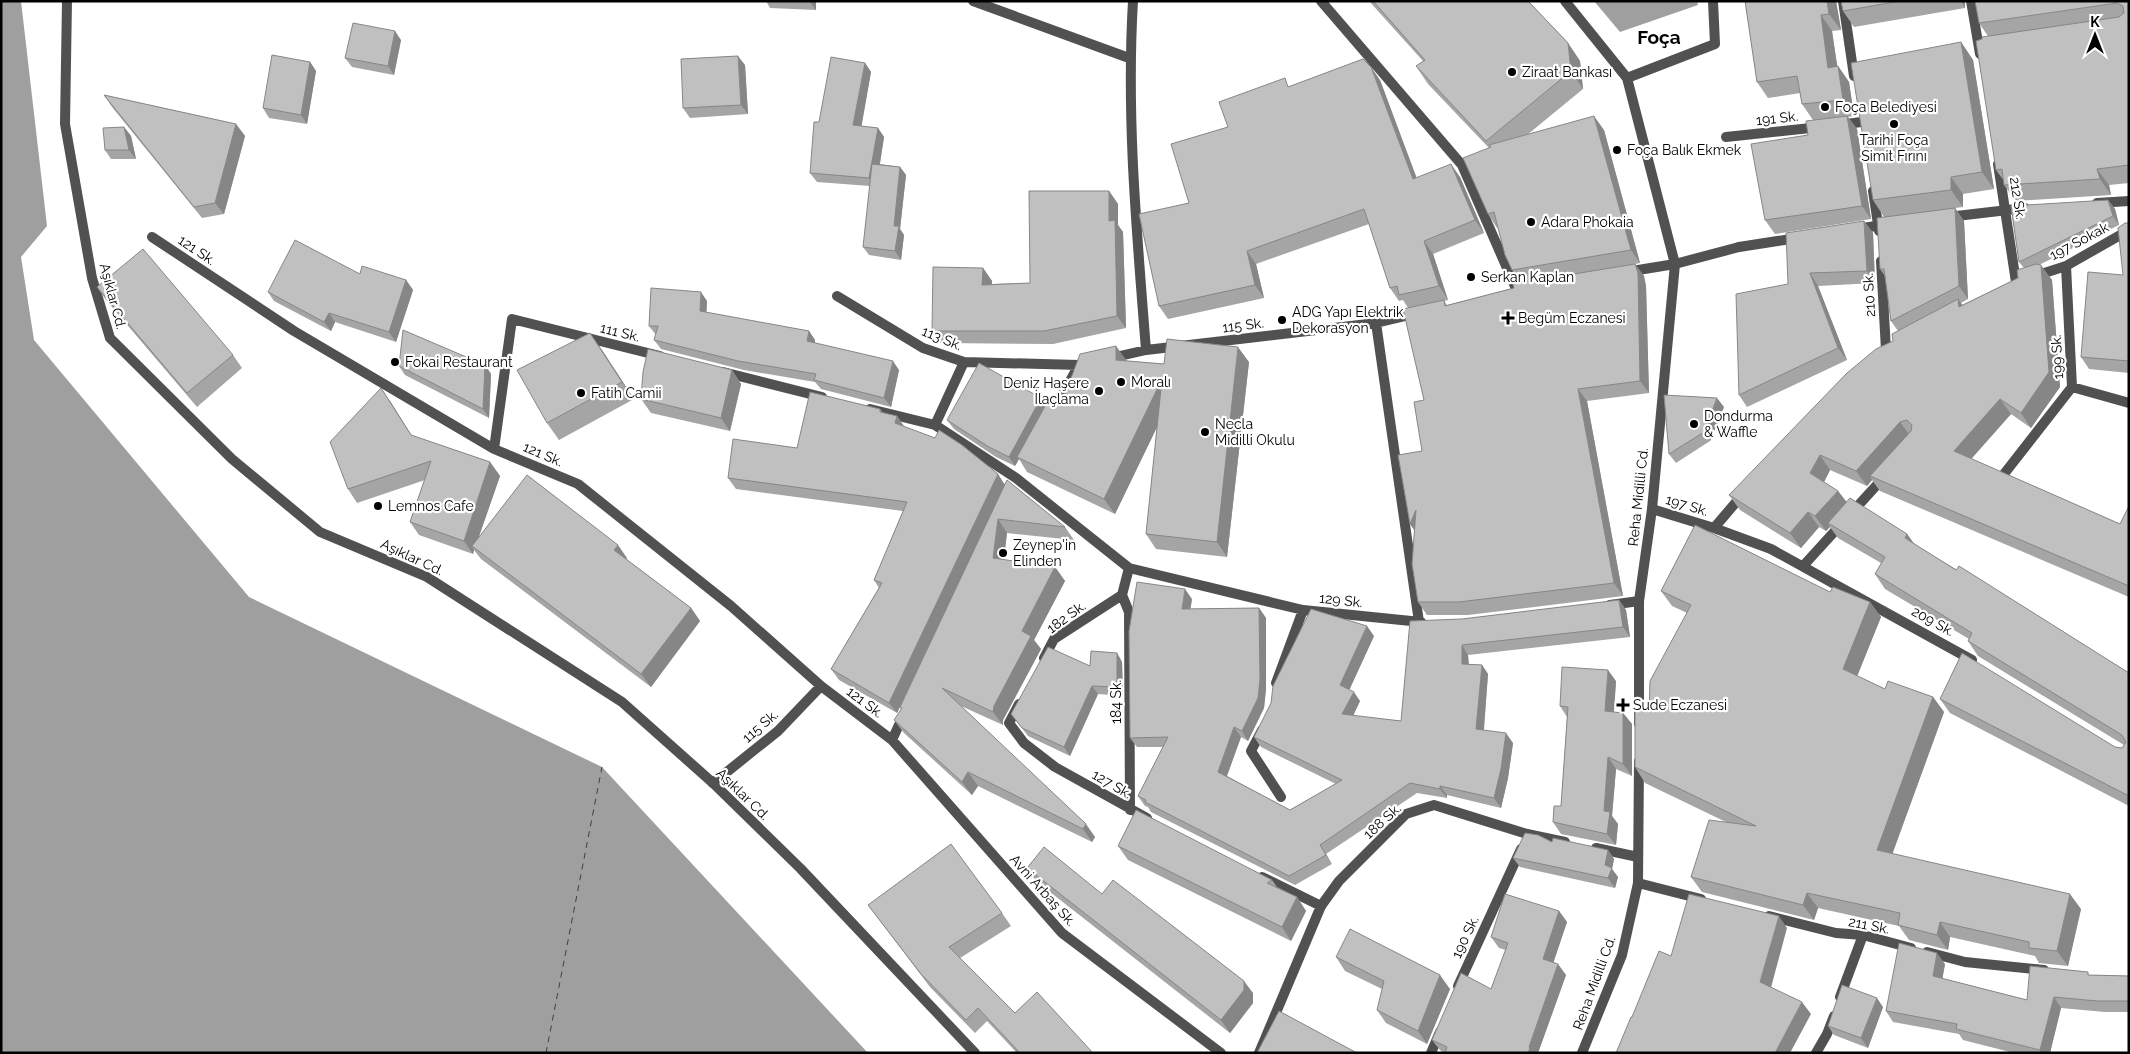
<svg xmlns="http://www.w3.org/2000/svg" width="2130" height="1054" viewBox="0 0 2130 1054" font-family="Raleway,sans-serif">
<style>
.water{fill:#9f9f9f}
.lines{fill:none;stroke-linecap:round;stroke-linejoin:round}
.ferry{stroke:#404040;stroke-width:1;stroke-dasharray:6 5;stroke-linecap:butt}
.pedestrian{stroke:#515151;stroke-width:10}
.minor{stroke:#515151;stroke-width:10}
.tertiary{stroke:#515151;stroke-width:10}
.wall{fill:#a5a5a5}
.shaded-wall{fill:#868686}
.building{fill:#c0c0c0;stroke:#868686}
.poi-dot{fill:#000;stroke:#fff;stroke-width:2}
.labels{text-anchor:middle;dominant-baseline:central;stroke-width:4.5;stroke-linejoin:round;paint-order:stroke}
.poi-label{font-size:14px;fill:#000;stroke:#fff;text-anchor:start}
.street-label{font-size:14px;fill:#000;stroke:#fff}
.district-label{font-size:19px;font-weight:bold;fill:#000;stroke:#fff}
</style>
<rect width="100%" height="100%" fill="#fff"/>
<path class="water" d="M1 1H21L47 226 21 257 34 340 249 597 602 767 868 1053H1Z
M1594 1H1697L1698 5 1620 32Z"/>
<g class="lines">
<path class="ferry" d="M546 1053 602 767"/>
<path class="pedestrian" d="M67 1 65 124 92 278 110 338 232 459 320 532 427 577 622 702 713 783
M1565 1 1627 78 1675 264 1652 509 1639 601V724
M1627 78 1715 44 1713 1
M1675 264 1739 247
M1596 848 1638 857
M1638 883 1701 899
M1321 906 1339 881 1406 814 1434 805 1527 834 1565 842
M1769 916 1836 933 1863 935
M1582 1053 1622 955 1638 883 1639 761"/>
<path class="minor" d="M973 1 1129 58
M1133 1C1126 118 1137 234 1146 350
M1321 1 1462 165 1517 291
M1843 1 1854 76
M1971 1 1980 54
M1839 125 1861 122
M1726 137 1820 127
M1998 164 2016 282
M1873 191 1879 231
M2097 203 2129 201
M1948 217 2025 208
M1856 229 1889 224
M152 237 294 331 494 449 578 484 731 606 821 686 892 740 1062 933 1221 1053
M1739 247 1797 238
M1881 261 1886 350
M2066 266 2072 387 2129 403
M1626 272 1675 264
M2035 276 2066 266 2129 230
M837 296 923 348 964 362 1079 365 1089 363
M1376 323 1419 622
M1111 358 1146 350 1376 323 1418 313
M964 362 935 425 1016 478 1129 568 1303 610 1421 622
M723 372 822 397
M870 409 935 425
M1052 414 1075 372
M494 449 512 319 660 356
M2004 474 2072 387
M1652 509 1714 528 1771 549 1972 660
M1714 528 1743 494
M1804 565 1885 476
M1122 595 1129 612 1130 810
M1610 605 1639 601
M1044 658 1054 639 1122 595 1129 568
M1276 683 1303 610
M1019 704 1009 723 1024 743 1055 767 1147 818
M1262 730 1251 751 1281 797
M892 740 904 714
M713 783 778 731 821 686
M1927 952 1965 962 2044 970
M1458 986 1521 849
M1840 997 1863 935 1911 948
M1259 1053 1321 906 1262 877
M1431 1053 1440 1032
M1816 1053 1827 1034 1834 1016"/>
<path class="tertiary" d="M713 783 800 868 975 1053"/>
</g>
<path class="wall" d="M766 1H816V10L770 8Z
M1369 1H1528L1568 43 1580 61 1583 89 1527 135 1604 130 1640 263 1635 264 1644 276 1646 286 1649 393 1587 401 1623 596 1468 615H1427L1418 602 1414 530 1410 524 1422 451 1424 400 1408 308 1403 300 1399 301 1390 288 1369 224 1256 264 1264 298 1168 319 1159 306 1189 203 1290 86 1380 80 1416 178 1460 177 1484 233 1433 254 1448 300 1444 301 1447 305 1514 288 1521 283 1512 270 1498 227 1497 228 1488 214 1489 148 1428 84 1416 66 1423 61Z
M1745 1H1836L1841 30 1832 31 1837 66H1838L1849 82 1854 116 1848 117 1857 129 1871 219 1775 234 1765 220 1808 135 1813 120 1802 104 1800 93 1768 98 1757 82Z
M1841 1H1965V8L1854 27 1843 11Z
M2129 1V183L2109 185 2111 195 2016 201 2004 185V181L1996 170 1988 36 1979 23Z
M401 40 394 75 352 67 345 58Z
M1961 42 1973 60 1994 189 1963 194V207L1955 208 1964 221 1968 299 1961 303 1962 305 2018 278 2024 268 2019 262 2108 200 2115 209 2119 225 2039 265 2052 280 2060 387 2031 428 2011 414 1971 459 2120 524 2129 506V597L1880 491 1872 480 1867 486 1830 470 1824 482 1838 491 1847 502 1907 534 1914 544 2129 673V806L1950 713 1940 699 2115 747 2122 748 2124 745 1978 656 1968 641 1969 639 1885 589 1875 574 1881 563 1838 538 1830 527 1826 531 1819 527 1801 548 1740 510 1729 495 1893 341 1898 331 1891 321 1885 276 1880 269 1884 217 1873 200Z
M310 62 316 71 307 124 269 118 263 108Z
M865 63 871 72 861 126 878 128 884 137 880 164 900 167 906 175 900 229 904 235 901 260 869 255 863 247 870 186 817 182 810 173 819 122Z
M745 65 748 114 690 118 683 108Z
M104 95 236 124 245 136 224 214 202 218 112 107Z
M124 127 131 136 136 159H111L105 150Z
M1109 191 1118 204V225L1123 232 1126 328 1053 344 940 343 932 331 983 268 992 281V284L1030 283Z
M1864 221 1873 233 1875 283 1818 286 1847 360 1747 407 1739 395 1788 284Z
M2129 223V373L2089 369 2081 357 2123 275Z
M360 274 406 280 413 290 396 342 335 322 331 331 274 301 268 292Z
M97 287 233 355 242 368 197 407 106 300Z
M707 301 706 313 809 331 815 340V343L899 370 891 407 821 389 815 382 744 370 661 349 654 340 656 335 649 326Z
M602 350 634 399 559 440 547 423Z
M1126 361 1164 364 1249 362 1227 557 1156 549 1146 534 1157 427 1115 514 1027 472 1019 459 1015 466 996 457 954 429 947 420 1041 398 1046 405H1061Z
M485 365 491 374 489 418 405 375 399 366Z
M732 370 741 384 730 431 651 413 641 399Z
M390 401 412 436 490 462 500 476 479 536 627 558 626 559 691 608 700 621 651 687 481 559 474 550 473 554 419 535 410 522 425 480 357 503 348 489Z
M1724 407 1710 441 1676 463 1669 454Z
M880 409 883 413 897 416 904 426 1005 484 1065 527 1074 540 1007 533 1004 560 1055 567 1065 581 1034 640 1041 649 1003 720V725L961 706 1095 837 1092 842 978 786 972 795 904 733 894 720 901 710 900 707 897 713 839 680 831 669 879 588 874 580 903 511 736 489 728 478 797 448Z
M1661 591 1830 592 1870 602 1881 617 1857 676 1885 689 1933 697 1944 712 1892 854 2081 909 2068 966 2039 963 2035 956 1950 937 1948 950 1909 940 1899 926 1818 908 1814 920 1702 892 1691 877 1728 823 1645 783 1635 767 1649 711 1687 613 1672 606Z
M1192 599 1190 609 1259 608 1266 618V689L1264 708 1248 741 1241 737 1227 776 1290 810 1336 784 1261 747 1254 737 1374 636 1349 690 1360 701 1353 716 1401 721 1462 619 1619 600 1626 610 1630 637 1468 655 1469 664 1482 665 1488 674 1484 730 1513 743 1508 778 1501 808 1447 795V798L1417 793 1326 854 1332 864 1295 885 1151 812 1148 807 1145 806 1138 796 1163 747H1137L1130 738Z
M1117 653 1122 662 1123 696 1098 694 1070 756 1028 736 1011 714 1090 666Z
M1616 681 1614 712 1623 713 1632 724V776L1616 769 1612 816 1618 824 1616 845 1561 834 1553 822 1561 806 1567 717 1560 706Z
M1552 842 1608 850 1614 859 1612 869 1618 877 1615 888 1520 867 1513 858Z
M1118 846 1272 880 1277 887 1297 897 1306 911 1291 941 1128 860Z
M1027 868 1102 894 1253 993V1003L1230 1033 1036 881Z
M868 905 1002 913 1011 926 960 958 1015 1013 1093 1053H1017L987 1021 975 1033 930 987Z
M1559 911 1567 922 1553 962 1566 975 1538 1053H1444L1440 1050 1432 1040 1491 989 1506 950 1499 948 1491 937Z
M1336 957 1450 989 1427 1044 1386 1023 1377 1010 1382 989 1345 971Z
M1945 964 1942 979 2027 1000 2091 975 2129 976V1012H2105L2061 1008 2050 1053H2014L1963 1040 1959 1034 1893 1022 1886 1011Z
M1883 1007 1868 1048 1834 1035 1828 1026Z"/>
<path class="shaded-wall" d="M809 1H816V10Z
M1827 1H1836L1841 30 1829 14Z
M1961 1H1965V8Z
M1821 15 1832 31 1840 84 1828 68Z
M395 31 401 40 394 75 388 66Z
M1961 42 1973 60 1994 189 1982 172Z
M1568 43 1580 61 1583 89 1571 71Z
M738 56 745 65 748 114 741 105Z
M310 62 316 71 307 124 301 115Z
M865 63 871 72 860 135 853 125Z
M1838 66 1849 82 1854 116 1843 100Z
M1371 67 1380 80 1422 192 1413 179Z
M1594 116 1604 130 1640 263 1631 250Z
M1847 116 1857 129 1871 219 1862 206Z
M236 124 245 136 224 214 215 203Z
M124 127 131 136 136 159 129 150Z
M878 128 884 137 876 187 869 178Z
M1451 164 1460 177 1484 233 1475 220Z
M900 167 906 175 900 229 904 235 901 260 895 251 894 226Z
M2097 169 2109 185 2111 195 2100 179Z
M1951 177 1963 194V207L1951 190Z
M1109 191 1118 204V225L1123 232 1126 328 1117 316 1109 221Z
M2108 200 2115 209 2119 225 2113 216Z
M1955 208 1964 221 1968 299 1959 286Z
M1864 221 1873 233 1875 283 1867 271Z
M1424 241 1433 254 1448 300 1439 286Z
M1247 251 1256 264 1264 298 1255 285Z
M1635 264 1644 276 1646 286 1649 393 1640 381Z
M2041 265 2052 280 2060 387 2031 428 2021 413Z
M983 268 992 281 991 297 982 285Z
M1810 273 1818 286 1847 360 1838 348Z
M406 280 413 290 396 342 389 332Z
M701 292 707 301 706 321 700 311Z
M1958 299 1969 314 1959 307Z
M329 313 335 322 331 331 324 322Z
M809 331 815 340 814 350 807 341Z
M590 333 602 350 634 399 622 382Z
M1116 346 1127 361 1116 360Z
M1238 347 1249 362 1227 557 1217 542Z
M893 361 899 370 891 407 884 398Z
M485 365 491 374 489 418 483 409Z
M732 370 741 384 730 431 721 418Z
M1162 379 1173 394 1115 514 1104 499Z
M381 388 390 401 420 449 411 435Z
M1578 389 1587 401 1623 596 1614 583Z
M1041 398 1048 407 1017 457 1019 459 1015 466 1009 457Z
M1717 398 1724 407 1710 441 1704 432Z
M2000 399 2011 414 1965 466 1954 451Z
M897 416 904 427 895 423Z
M1900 422 1911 437 1870 476 1872 480 1867 486 1856 471Z
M1820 455 1830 470 1821 488 1810 473Z
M490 462 500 476 475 548 472 546 474 550 473 554 464 541Z
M998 474 1005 485 897 713 889 703Z
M1838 491 1849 506 1828 523 1830 527 1826 531 1815 516Z
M1416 510 1419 536 1410 524Z
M1808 512 1819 527 1801 548 1790 533Z
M998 519 1007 533 1002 572 993 558Z
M1907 534 1918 549 1905 538Z
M618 545 627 558 623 563 614 550Z
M1055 567 1065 581 1034 640 1041 649 1003 720V725L993 712 994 706 1022 631Z
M1185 589 1192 599 1189 619 1182 609Z
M1619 600 1626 610 1630 637 1623 627Z
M1870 602 1881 617 1854 684 1843 669Z
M691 608 700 621 651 687 641 674Z
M1259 608 1266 618V689L1264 708 1248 741 1242 731Z
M1367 626 1374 636 1347 695 1340 685Z
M1462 645 1468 655 1469 673 1462 664Z
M1117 653 1122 662 1123 696 1117 687Z
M1482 665 1488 674 1483 739 1476 729Z
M1608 670 1616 681 1613 723 1605 711Z
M1092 686 1098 694 1070 756 1064 747Z
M1354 692 1360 701 1349 724 1342 714Z
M1933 697 1944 712 1888 866 1877 850Z
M1623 713 1632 724V776L1623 764Z
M1234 727 1241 737 1225 781 1218 772Z
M1506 733 1513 743 1508 778 1501 808 1494 798Z
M1608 757 1616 769 1612 816 1618 824 1616 845 1607 834 1604 811Z
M968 772 978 786 972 795 962 782Z
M1440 786 1447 795V798L1440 789Z
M1086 824 1095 837 1092 842 1083 829Z
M1320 845 1326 854 1332 864 1326 855Z
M1608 850 1614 859 1612 869 1618 877 1615 888 1608 878 1605 865Z
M1807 893 1818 908 1814 920 1803 905Z
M2070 894 2081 909 2068 966 2057 951Z
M1297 897 1306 911 1291 941 1282 927Z
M1559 911 1567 922 1551 970 1543 959Z
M1779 916 1787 928 1769 995 1760 982Z
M1940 922 1950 937 1948 950 1937 935Z
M1937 953 1945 964 1941 987 1933 976Z
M1558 964 1566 975 1538 1053H1528L1529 1047Z
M1440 975 1450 989 1427 1044 1418 1031Z
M1244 981 1253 993V1003L1230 1033 1221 1020Z
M2054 997 2061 1008 2050 1053H2041L2040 1050Z
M1877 998 1883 1007 1868 1048 1861 1038Z
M1802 1002 1811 1014 1790 1053H1775Z"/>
<path class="building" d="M1373 1H1528L1568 43 1571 71 1486 141 1416 66 1425 60Z
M1745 1H1827L1829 14 1821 15 1828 68 1838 66 1843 100 1802 104 1797 76 1757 82Z
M1841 1H1900L1843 11Z
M1975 1H2129V165L2097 169 2100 179 2004 185 2002 169 1996 170 1976 41 1982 39V37L2119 17 2124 13 2123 6 2117 3 1979 23Z
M353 23 395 31 388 66 345 58Z
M1961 42 1982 172 1951 177V190L1873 200 1851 63Z
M272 55 310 62 301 115 263 108Z
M738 56 741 105 683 108 681 59Z
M831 57 865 63 853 125 878 128 869 178 810 173 814 122H819Z
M1363 59 1371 67 1413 179 1451 164 1475 220 1424 241 1439 286 1399 295 1397 286 1390 288 1364 209 1247 251 1255 285 1159 306 1139 214 1189 203 1171 144 1228 127 1219 102 1285 78 1288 87Z
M104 95 236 124 215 203 194 207Z
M1594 116 1631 250 1512 270 1505 255 1494 212 1488 214 1463 158 1491 147 1489 145Z
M1847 116 1862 206 1765 220 1751 144 1808 135 1806 121Z
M124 127 129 150H105L103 128Z
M872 164 900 167 894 226H899L895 251 863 247Z
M1029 191H1109V221L1115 220 1117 316 1044 331H932L933 267 983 268 982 285 1030 283Z
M2108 200 2113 216 2019 262 2011 206Z
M1955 208 1959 286 1891 321 1884 269H1880L1877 218Z
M1864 221 1867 271 1810 273 1838 348 1739 395 1736 294 1788 284 1786 233Z
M2125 223H2129V361L2081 357 2088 272 2123 275 2118 228Z
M295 240 360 274 362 266 406 280 389 332 329 313 324 322 268 292Z
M143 249 233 355 187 393 97 287Z
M1635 264 1638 273 1640 381 1578 389 1614 583 1459 602H1418L1412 564 1416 510 1410 524 1398 455 1422 451 1414 402 1424 400 1403 309 1444 300 1445 306 1514 288 1513 284Z
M2036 264 2041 265 2049 372 2021 413 2000 399 1954 451 2120 524 2129 506V586L1870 476 1911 431 1912 425 1907 420 1900 422 1856 471 1820 455 1810 473 1838 491 1815 516 1808 512 1790 533 1729 495 1847 373 1876 349 1893 341 1892 334 1958 299 1959 307 2018 278 2017 270Z
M651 288 701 292 700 311 809 331 807 341 893 361 884 398 814 380 816 374 738 361 654 340 658 326H649Z
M403 330 485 365 483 409 399 366Z
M590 333 622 382 547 423 517 370Z
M1167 339 1238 347 1217 542 1146 534 1162 379 1104 499 1017 457 1049 399 1061 405 1080 354 1116 346V360L1164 364Z
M648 349 732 370 721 418 641 399 643 372Z
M979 363 1041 398 1009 457 989 447 947 420Z
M381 388 411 435 490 462 464 541 410 522 431 461 348 489 330 442Z
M810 392 880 409V412L897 416 895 423 935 438 939 430 962 445 998 474 889 703 831 669 882 583 874 580 907 502 728 478 733 439 797 448Z
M1664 395 1717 398 1704 432 1669 454Z
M527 475 618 545 614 550 691 608 641 674 472 546Z
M1007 480 1065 527 998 519 993 558 1055 567 1022 631 1031 636 994 706 993 712 942 688 1086 824 1083 829 968 772 962 782 894 720 902 708 900 707Z
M1850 498 1907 534 1905 538 1956 570 1959 566 2129 673V796L1940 699 1962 653 2115 747 2122 748 2126 742 2122 735 1968 641 1972 633 1875 574 1885 557 1828 523Z
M1695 525 1830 592 1833 587 1870 602 1843 669 1885 689 1888 681 1933 697 1877 850 2070 894 2057 951 2029 948V942L1940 922 1937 935 1898 925 1900 913 1807 893 1803 905 1691 877 1709 820 1756 826 1635 767V710L1649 711 1650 681 1691 605 1661 591Z
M1137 582 1185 589 1182 609 1259 608 1260 680 1258 698 1242 731 1234 727 1218 772 1290 810 1342 780 1254 737 1271 703 1273 686 1311 609 1367 626 1340 685 1354 692 1342 714 1401 721 1410 621 1462 619 1619 600 1623 627 1462 645V664L1482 665 1476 729 1506 733 1501 769 1494 798 1440 786V789L1410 783 1320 845 1326 855 1289 876 1145 802 1146 800 1138 796 1168 737 1130 738 1129 631Z
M1048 647 1090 666 1091 651 1117 653V687L1092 686 1064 747 1022 728 1011 714Z
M1562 667 1608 670 1605 711 1623 713V764L1608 757 1604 811 1610 812 1607 834 1553 822 1554 806H1561L1568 707 1560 706Z
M1136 810 1272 880 1267 883 1297 897 1282 927 1118 846Z
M1525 833 1538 835 1552 842 1553 838 1608 850 1605 865 1612 868 1608 878 1513 858Z
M951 844 1002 913 949 947 1015 1013 1037 992 1093 1053H1020L978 1008 966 1020 921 974 868 905Z
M1044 847 1102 894 1113 880 1244 981V990L1221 1020 1027 868Z
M1505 894 1559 911 1543 959 1558 964 1529 1047 1530 1048 1528 1053H1445L1447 1047 1432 1040 1461 973 1491 989 1508 943 1491 937Z
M1689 894 1779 916 1760 982 1802 1002 1775 1053H1616L1631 1017H1632L1659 951 1671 956Z
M1350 929 1440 975 1418 1031 1377 1010 1384 981 1336 957Z
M1899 943 1937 953 1933 976 2027 1000 2030 966 2088 972V975L2129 976V1001H2097L2054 997 2040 1050 1956 1029 1957 1024 1886 1011Z
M1842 985 1877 998 1861 1038 1828 1026Z
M1279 1011 1357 1053H1257Z"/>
<g class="poi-dot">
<circle cx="1512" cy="72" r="5"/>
<circle cx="1825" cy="107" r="5"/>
<circle cx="1894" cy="124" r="5"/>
<circle cx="1617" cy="150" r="5"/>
<circle cx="1531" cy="222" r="5"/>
<circle cx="1471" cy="277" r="5"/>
<path d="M1505.5 310.5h5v5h5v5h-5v5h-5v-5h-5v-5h5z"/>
<circle cx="1282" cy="320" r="5"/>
<circle cx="395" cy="362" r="5"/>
<circle cx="1121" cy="382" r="5"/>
<circle cx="1099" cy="391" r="5"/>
<circle cx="581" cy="393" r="5"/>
<circle cx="1694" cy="424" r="5"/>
<circle cx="1205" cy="432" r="5"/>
<circle cx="378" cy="506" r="5"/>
<circle cx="1003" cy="553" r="5"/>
<path d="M1620.5 697.5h5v5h5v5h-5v5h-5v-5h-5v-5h5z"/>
</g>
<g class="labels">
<g class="poi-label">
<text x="1522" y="72">Ziraat Bankası</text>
<text x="1835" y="107">Foça Belediyesi</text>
<text x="1894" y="140" text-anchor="middle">Tarihi Foça<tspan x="1894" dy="16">Simit Fırını</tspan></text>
<text x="1627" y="150">Foça Balık Ekmek</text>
<text x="1541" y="222">Adara Phokaia</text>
<text x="1481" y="277">Serkan Kaplan</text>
<text x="1292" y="312">ADG Yapı Elektrik<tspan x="1292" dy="16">Dekorasyon</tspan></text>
<text x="1518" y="318">Begüm Eczanesi</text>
<text x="405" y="362">Fokai Restaurant</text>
<text x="1131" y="382">Moralı</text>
<text x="1089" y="383" text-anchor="end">Deniz Haşere<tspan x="1089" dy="16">İlaçlama</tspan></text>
<text x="591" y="393">Fatih Camii</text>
<text x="1704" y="416">Dondurma<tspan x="1704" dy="16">&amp; Waffle</tspan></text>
<text x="1215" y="424">Necla<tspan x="1215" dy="16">Midilli Okulu</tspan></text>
<text x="388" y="506">Lemnos Cafe</text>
<text x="1013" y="545">Zeynep'in<tspan x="1013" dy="16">Elinden</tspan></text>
<text x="1633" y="705">Sude Eczanesi</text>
</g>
<g class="street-label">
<text transform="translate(1777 118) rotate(-6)">191 Sk.</text>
<text transform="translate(2018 198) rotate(81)">212 Sk.</text>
<text transform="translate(2079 241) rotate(-28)">197 Sokak</text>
<text transform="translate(197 250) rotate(34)">121 Sk.</text>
<text transform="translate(1869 295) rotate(-93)">210 Sk.</text>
<text transform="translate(113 296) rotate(75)">Aşıklar Cd.</text>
<text transform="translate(1243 325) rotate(-7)">115 Sk.</text>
<text transform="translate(620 332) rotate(14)">111 Sk.</text>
<text transform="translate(942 338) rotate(22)">113 Sk.</text>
<text transform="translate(2057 357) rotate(-93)">199 Sk.</text>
<text transform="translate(543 454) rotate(23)">121 Sk.</text>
<text transform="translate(1638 497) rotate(-84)">Reha Midilli Cd.</text>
<text transform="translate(1687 505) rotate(17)">197 Sk.</text>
<text transform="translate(412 557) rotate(25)">Aşıklar Cd.</text>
<text transform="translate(1341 600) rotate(6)">129 Sk.</text>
<text transform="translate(1066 617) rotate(-36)">182 Sk.</text>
<text transform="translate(1933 621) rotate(29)">209 Sk.</text>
<text transform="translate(865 702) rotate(37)">121 Sk.</text>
<text transform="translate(1116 702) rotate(-90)">184 Sk.</text>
<text transform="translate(760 726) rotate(-41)">115 Sk.</text>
<text transform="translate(1112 784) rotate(30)">127 Sk.</text>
<text transform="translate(743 794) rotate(44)">Aşıklar Cd.</text>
<text transform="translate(1382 821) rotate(-42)">188 Sk.</text>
<text transform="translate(1043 890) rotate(48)">Avni Arbaş Sk.</text>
<text transform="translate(1869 925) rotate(11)">211 Sk.</text>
<text transform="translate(1465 937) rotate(-65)">190 Sk.</text>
<text transform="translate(1594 983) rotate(-70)">Reha Midilli Cd.</text>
</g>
<g class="district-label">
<text x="1659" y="37">Foça</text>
</g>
</g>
<rect width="2130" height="1054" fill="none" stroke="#000000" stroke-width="5"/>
<g transform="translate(2095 35)" stroke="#ffffff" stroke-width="4" paint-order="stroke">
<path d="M0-4L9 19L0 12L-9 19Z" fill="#000000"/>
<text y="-8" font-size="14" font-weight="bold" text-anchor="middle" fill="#000000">K</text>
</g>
</svg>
